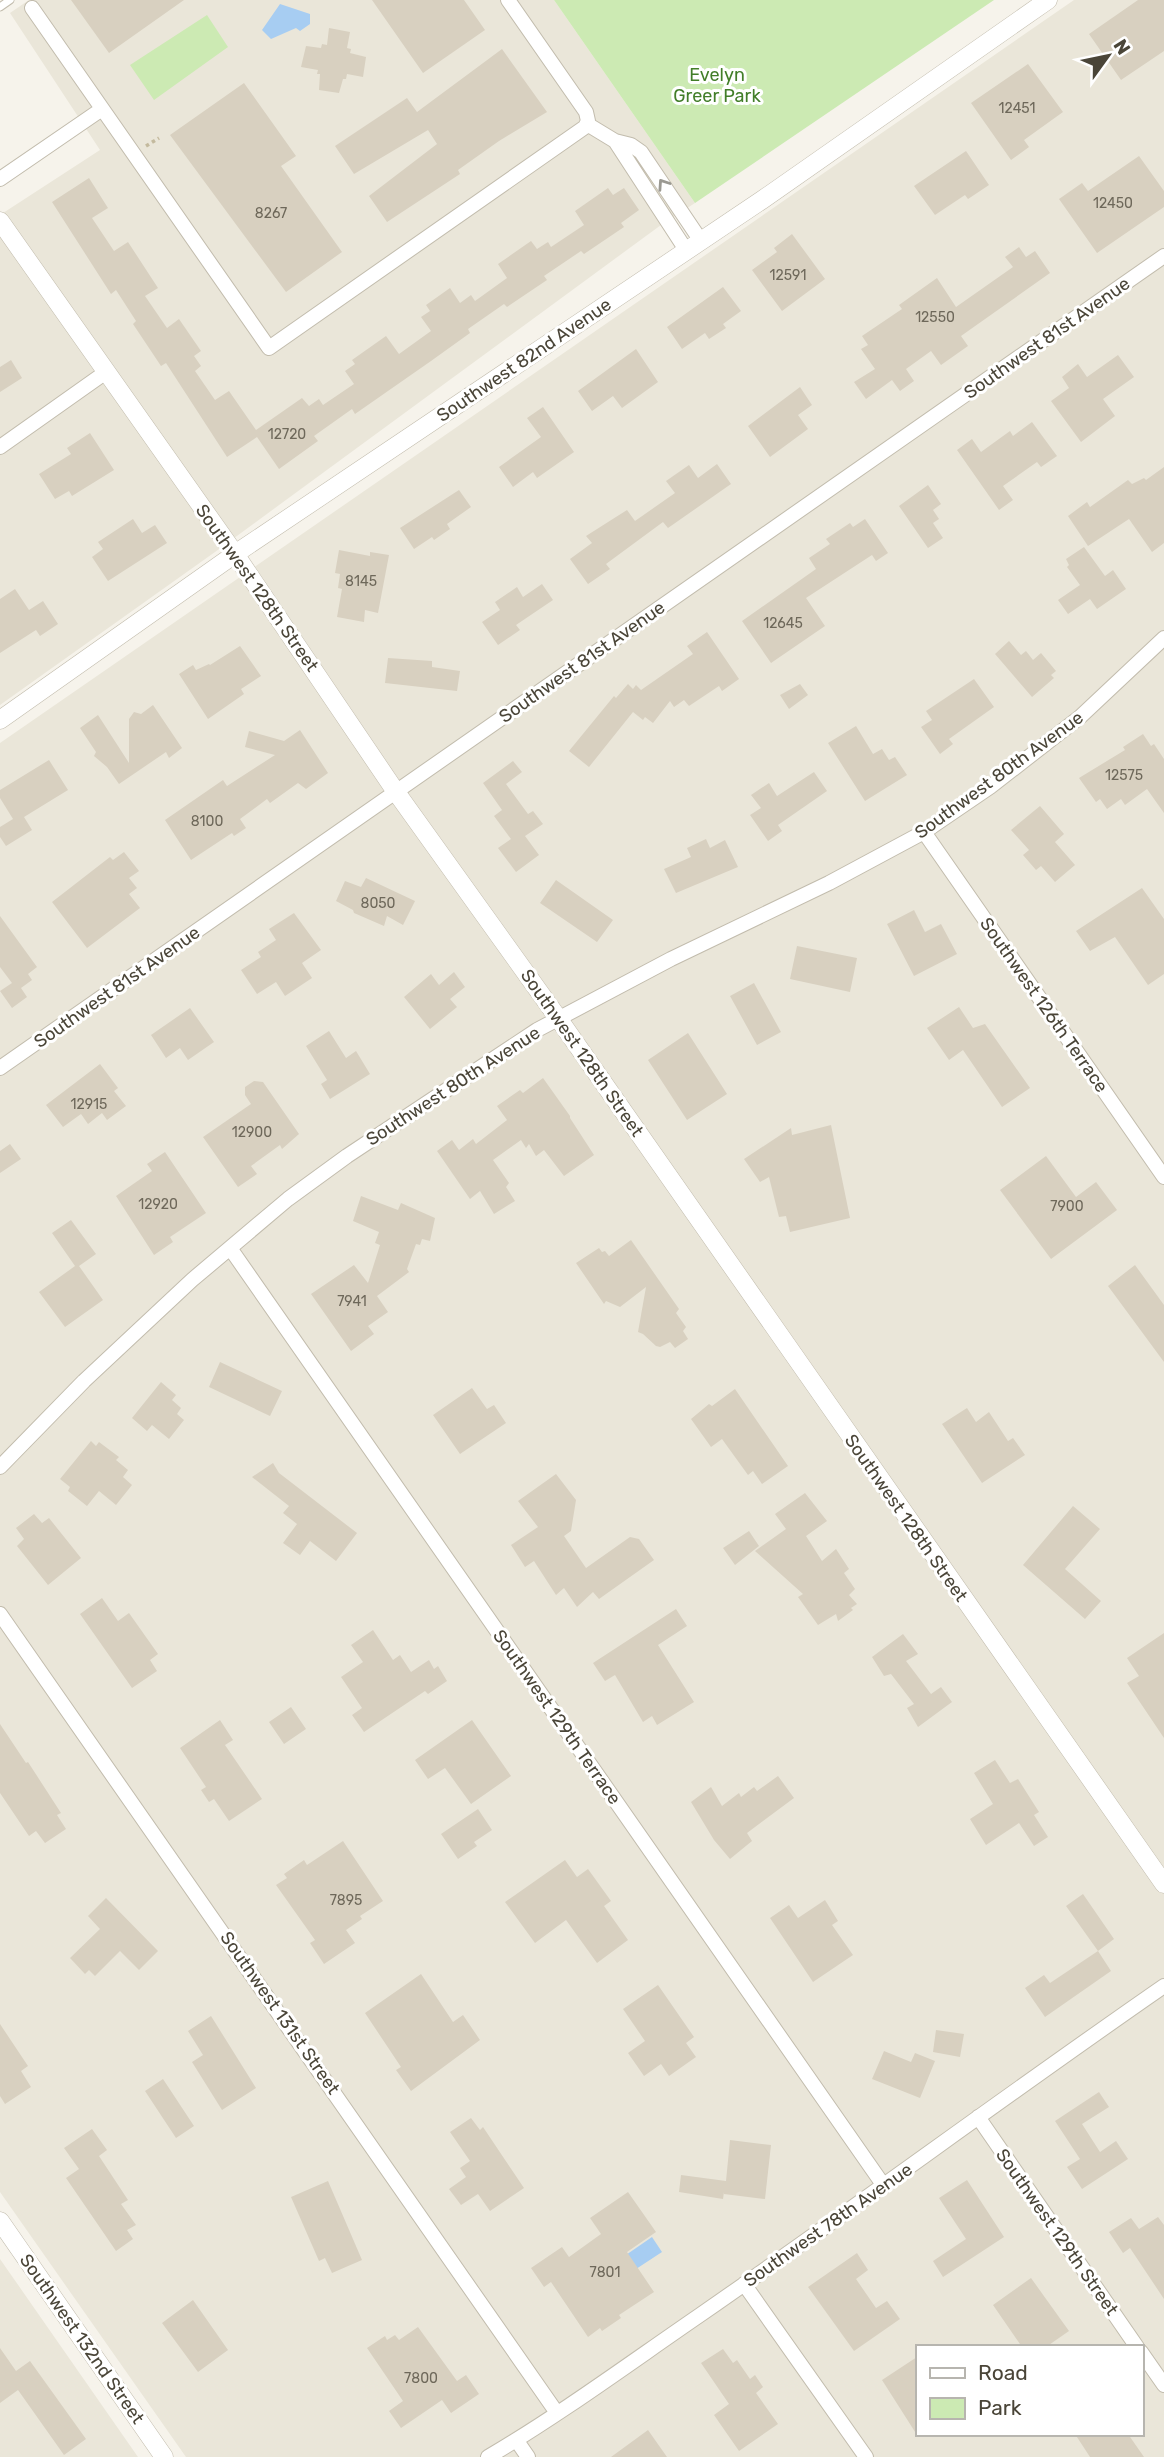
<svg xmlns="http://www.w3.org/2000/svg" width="1164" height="2457" viewBox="0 0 1164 2457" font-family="Rubik,sans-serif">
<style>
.residential{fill:#eae6d9;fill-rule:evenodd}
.green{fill:#cceab3}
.water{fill:#a7cdf2}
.building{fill:#d8d0c0}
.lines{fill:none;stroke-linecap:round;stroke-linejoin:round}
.service-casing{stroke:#c2bcad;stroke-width:9}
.minor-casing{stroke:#c2bcad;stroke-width:16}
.tertiary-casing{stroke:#c2bcad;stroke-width:19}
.path{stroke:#c4ba9e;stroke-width:3.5;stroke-dasharray:3.5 3.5;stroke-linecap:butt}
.service{stroke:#fff;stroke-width:7}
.minor{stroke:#fff;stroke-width:14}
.tertiary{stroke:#fff;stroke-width:18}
.oneway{stroke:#9b9992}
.labels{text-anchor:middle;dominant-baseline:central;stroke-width:6;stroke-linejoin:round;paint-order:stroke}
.number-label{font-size:14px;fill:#6e685a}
.park-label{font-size:18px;fill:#427e29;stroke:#fff}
.street-label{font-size:18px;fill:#4a4538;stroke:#fff}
</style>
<rect width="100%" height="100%" fill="#f6f3eb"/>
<path class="residential" d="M29 0H554L695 203 661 225 215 552 0 705V215L100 150 10 13Z
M1074 0H1164V2457H186L0 2192V743ZM917 2347H1141V2434H917Z
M0 2259 138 2457H0Z"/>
<path class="green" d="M554 0H994L695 203Z
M207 15 228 47 154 100 130 65Z"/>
<path class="water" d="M280 4 310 14V24L300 31 296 28 271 39 262 30Z
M652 2237 662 2252 633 2271 623 2257Z"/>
<path class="building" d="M71 0H184L109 53Z
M372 0H464L485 30 423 73Z
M1138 0H1164V51L1121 80 1089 34Z
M329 28 350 32 347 48 351 49 350 53 366 57 363 77 347 74 346 79H343L339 93 319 90 320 74H317L318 70 301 67 306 46 321 48 322 44 327 45Z
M502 49 547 112 499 141 458 170 460 174 387 222 369 196 437 144 428 130 354 174 335 146 407 98 417 112Z
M1028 64 1063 112 1024 140 1029 147 1011 160 971 103Z
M244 83 296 156 281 166 342 252 286 292 170 135Z
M966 151 989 185 968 199 965 195 935 215 914 186Z
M1139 156 1164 191V207L1097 253 1059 199 1082 183 1088 191Z
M89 178 108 208 92 218 114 251 128 242 158 288 145 296 167 328 179 319 201 351 194 356 201 366 195 371 215 400 229 391 256 430 302 398 309 406 319 399 323 405 354 384 345 371 355 364 352 360 386 336 399 354 431 331 421 317 430 311 426 305 450 288 460 303 471 295 475 301 507 278 498 264 531 241 537 249 548 242 551 247 584 225 575 211 608 188 613 195 624 188 639 210 621 223 624 227 584 254 581 251 544 276 547 280 507 307 504 304 468 329 470 333 431 361 355 414 352 409 314 436 318 441 279 469 257 437 227 457 166 363 161 366 133 324 136 321 116 290 111 294 52 202Z
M792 234 825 279 782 311 752 270 777 252 774 248Z
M1019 247 1026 257 1035 251 1050 273 961 336 968 346 941 365 931 351 906 369 914 381 900 391 892 380 866 399 854 382 875 369 861 349 868 345 862 336 902 309 899 305 937 278 956 307 1013 267 1005 257Z
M723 287 741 311 723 324 726 328 709 339 705 333 682 349 667 327Z
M636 349 658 382 622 408 613 396 592 411 578 391Z
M1118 355 1134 377 1103 399 1115 416 1081 442 1051 401 1069 388 1062 377 1078 364 1087 377Z
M11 360 22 378 0 392V367Z
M800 387 812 405 798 415 808 429 770 457 748 426Z
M543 407 574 452 537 478 533 472 513 487 499 467 541 437 527 418Z
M1032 422 1057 456 1041 467 1037 462 1003 486 1013 500 999 510 957 450 972 439 981 452 1010 431 1013 436Z
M90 433 114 470 72 496 69 491 55 499 39 474 71 454 67 448Z
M717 464 731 484 668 528 663 522 606 564 610 569 588 584 570 559 592 543 586 536 627 510 635 521 675 493 666 481 689 465 698 478Z
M1164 467V543L1152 552 1129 519 1088 546 1068 516 1087 502 1090 507 1128 480 1132 484 1144 478 1146 480Z
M928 485 941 504 933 510 939 519 933 523 943 538 928 548 899 506Z
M459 490 471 507 447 524 450 529 434 540 432 537 414 549 400 528Z
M133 519 142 533 155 525 167 543 108 581 92 557 103 549 98 542Z
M865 519 888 553 876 561 872 555 806 598 825 626 771 663 742 621 816 569 809 558 830 544 826 539 850 523 853 527Z
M1084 547 1105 576 1113 570 1126 589 1097 609 1090 599 1068 614 1058 600 1080 585 1067 567 1069 565 1066 559Z
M339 550 370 556V552L389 555 378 613 365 610 364 622 337 617 342 589 338 588 340 574 335 573Z
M542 584 553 600 516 625 520 630 498 645 482 622 500 610 495 602 517 587 523 597Z
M15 589 29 610 43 601 58 624 40 636 36 630 0 653V599Z
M707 632 739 679 722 691 719 686 689 706 684 700 674 707 670 701 653 723 645 717 643 720 633 712 589 767 569 751 614 696 616 698 628 684 633 689 636 685 641 690 693 654 687 646Z
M1009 641 1021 655 1026 651 1033 660 1041 653 1056 671 1051 675 1054 678 1032 697 995 654Z
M240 646 261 676 241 689 244 694 208 719 179 674 193 665 196 670 209 664 210 665Z
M388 658 432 661V667L460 671 457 691 385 683Z
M974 679 994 707 949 739 953 744 940 754 921 727 932 720 926 711Z
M800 684 808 695 789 709 780 695Z
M153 705 182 748 169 758 166 752 119 784 107 767 94 756 96 752 80 728 98 715 129 763V719L134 712 141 714Z
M856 726 873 754 882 749 889 760 895 757 907 775 865 801 828 743Z
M300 730 328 773 306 789 298 783 270 803 267 799 240 819 246 828 234 836 232 833 191 860 165 820 223 780 227 786 275 755 245 747 249 731 284 741Z
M1143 734 1151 746 1154 744 1164 759V813L1147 789 1125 805 1121 799 1107 809 1100 799 1096 802 1079 778 1125 750 1123 747Z
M49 760 68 790 24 817 32 830 6 846 0 837V827L13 819 0 798V790Z
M513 761 522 772 506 784 528 814 533 811 543 824 525 836 539 855 516 872 498 848 511 839 494 816 502 810 483 783Z
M814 772 827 791 778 825 782 831 768 841 750 815 761 808 751 795 769 783 777 796Z
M1040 806 1064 834 1055 842 1075 865 1055 882 1041 866 1036 870 1023 855 1029 850 1011 830Z
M706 839 710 848 725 840 738 867 676 893 664 869 691 857 687 848Z
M124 852 139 871 129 878 137 888 129 894 140 908 87 948 52 902 110 857 113 860Z
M366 878 415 901 403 925 387 916 384 926 354 913 353 910 336 901 345 881 361 887Z
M556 880 613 920 597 942 540 903Z
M1142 888 1164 919V974L1148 985 1115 937 1090 951 1076 931Z
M914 910 925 932 941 924 957 954 914 976 887 924Z
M294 913 321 950 302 963 312 978 285 996 276 982 257 994 241 970 261 957 258 952 276 940 269 929Z
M0 916 37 967 28 974 32 980 21 988 27 997 12 1008 0 991 12 983 0 967Z
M797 946 857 958 850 992 790 979Z
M454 972 465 987 450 999 457 1007 430 1029 404 997 431 974 439 985Z
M754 983 781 1032 757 1045 730 996Z
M959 1007 973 1028 985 1024 1030 1088 1002 1107 963 1050 949 1060 927 1028Z
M190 1008 214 1042 188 1060 180 1048 166 1058 151 1035Z
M329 1031 346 1058 356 1051 370 1074 330 1099 321 1084 327 1080 306 1046Z
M688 1033 727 1094 687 1120 648 1060Z
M100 1064 118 1088 114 1091 126 1106 107 1120 102 1113 88 1124 81 1114 63 1127 46 1105Z
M543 1078 570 1116V1118L594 1155 564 1176 544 1150 536 1156 529 1144 526 1148 521 1140 493 1160 509 1183 506 1187 515 1201 494 1214 480 1191 470 1199 437 1151 452 1140 459 1150 473 1139 476 1144 507 1120 497 1106 520 1090 523 1093Z
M254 1081 263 1082 299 1134 282 1149 280 1145 251 1166 257 1174 238 1187 203 1137 251 1104 245 1095V1087Z
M831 1125 850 1218 790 1232 786 1216 779 1217 769 1177 760 1182 744 1159 791 1128 792 1135Z
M10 1144 21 1159 0 1173V1151Z
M165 1152 206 1213 170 1237 173 1242 154 1255 116 1196 152 1171 147 1164Z
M1046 1156 1076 1197 1096 1182 1117 1210 1051 1259 1000 1190Z
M361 1196 398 1210 401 1203 435 1218 430 1241 422 1239 420 1245 416 1244 407 1269 409 1272 377 1296 388 1312 368 1326 374 1334 351 1351 311 1294 354 1265 368 1283 380 1245 375 1243 379 1232 353 1221Z
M71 1220 96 1254 79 1266 103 1300 65 1327 39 1292 75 1266 52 1233Z
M631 1240 679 1309 676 1313 686 1327 683 1331 688 1339 675 1348 670 1342 660 1347 656 1346 643 1334 638 1332 646 1287 620 1307 606 1301 604 1304 576 1263 599 1248 602 1252 605 1251 609 1256Z
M1135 1265 1164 1305V1362L1108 1286Z
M220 1362 282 1391 270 1416 209 1387Z
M161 1382 176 1395 172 1400 181 1408 177 1414 184 1420 169 1439 152 1425 147 1431 132 1418Z
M472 1388 487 1409 494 1405 506 1423 460 1454 433 1415Z
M735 1389 788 1466 762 1484 753 1471 748 1475 722 1439 711 1447 691 1419 709 1404 712 1406Z
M967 1408 976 1422 989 1412 1008 1441 1013 1438 1025 1455 982 1483 942 1424Z
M91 1441 96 1446 99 1442 119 1457 116 1460 128 1470 123 1477 132 1485 116 1505 99 1491 87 1506 68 1491 70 1487 60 1479Z
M273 1463 279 1473 357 1533 336 1561 310 1541 300 1555 283 1543 297 1524 283 1513 289 1506 252 1477Z
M556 1474 576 1500 571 1531 564 1536 586 1568 630 1537 639 1539 654 1560 599 1599 593 1592 577 1607 564 1588 556 1595 534 1561 525 1567 511 1545 538 1527 518 1501Z
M805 1493 827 1521 806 1536 822 1561 836 1549 849 1569 844 1573 855 1589 849 1595 857 1604 851 1608 853 1610 838 1621 836 1614 818 1625 798 1597 803 1594 755 1551 786 1529 775 1514Z
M1073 1506 1100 1529 1065 1569 1101 1601 1085 1619 1023 1565Z
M34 1514 42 1523 49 1518 81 1558 48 1585 17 1546 24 1539 16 1528Z
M749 1531 759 1546 735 1565 723 1548Z
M102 1598 118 1621 129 1613 158 1654 150 1660 157 1671 132 1688 80 1614Z
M676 1609 687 1626 658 1645 694 1702 657 1725 652 1716 643 1722 615 1675 605 1681 593 1663Z
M373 1630 393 1660 400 1655 411 1672 429 1660 434 1669 438 1666 447 1681 428 1694 425 1691 364 1732 352 1715 362 1708 341 1677 363 1662 351 1645Z
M1164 1633V1738L1127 1683 1139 1676 1127 1658Z
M903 1634 918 1654 906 1661 931 1694 941 1687 952 1702 918 1727 907 1708 914 1704 891 1674 884 1676 872 1657Z
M291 1707 306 1729 284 1744 269 1722Z
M220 1720 233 1740 225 1745 262 1799 229 1821 214 1799 209 1802 201 1790 206 1787 180 1748Z
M472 1720 511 1776 471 1804 445 1768 428 1779 415 1760Z
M0 1724 26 1763 28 1762 61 1813 57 1815 66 1829 45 1843 36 1831 29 1836 0 1793Z
M995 1760 1010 1783 1018 1779 1039 1812 1034 1815 1048 1837 1034 1846 1019 1823 986 1845 970 1819 993 1804 974 1773Z
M778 1776 794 1798 747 1833 752 1841 730 1859 714 1840 691 1802 711 1787 722 1806 739 1793 741 1797 754 1787 757 1791Z
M478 1809 492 1830 474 1842 477 1846 458 1859 441 1834Z
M343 1841 383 1901 360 1916 362 1919 346 1930 355 1943 324 1964 310 1943 315 1940 276 1885 287 1878 284 1874 304 1860 307 1865Z
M565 1860 577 1877 588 1869 611 1901 604 1906 628 1940 597 1963 566 1920 535 1943 505 1902Z
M1083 1894 1114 1939 1098 1951 1066 1906Z
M106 1898 158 1951 139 1970 120 1951 95 1976 89 1970 85 1974 70 1958 100 1929 88 1916Z
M825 1900 838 1921 832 1925 853 1955 813 1982 770 1918 789 1905 798 1918Z
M1098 1951 1111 1971 1045 2017 1025 1988 1044 1975 1050 1983Z
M421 1974 453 2022 463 2015 480 2040 411 2091 396 2070 401 2067 365 2013Z
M658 1985 694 2037 686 2043 696 2057 669 2076 661 2064 644 2076 628 2053 645 2041 623 2009Z
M211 2016 256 2088 222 2110 192 2062 203 2055 188 2031Z
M0 2024 28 2066 21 2071 31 2087 5 2104 0 2096Z
M936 2030 964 2034 960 2057 933 2052Z
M884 2051 911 2062 915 2053 935 2061 920 2098 872 2079Z
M163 2079 194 2126 176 2138 145 2091Z
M1099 2092 1109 2107 1082 2124 1100 2152 1116 2141 1128 2159 1082 2189 1067 2167 1080 2159 1055 2121Z
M471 2118 480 2130 483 2127 524 2188 490 2211 478 2194 461 2205 449 2189 466 2177 460 2168 470 2161 450 2132Z
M92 2129 107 2150 99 2156 128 2200 121 2204 136 2225 127 2230 133 2239 116 2251 66 2178 79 2169 64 2148Z
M730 2140 771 2145 765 2199 724 2194V2192L723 2199 679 2192 681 2175 726 2181Z
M967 2180 1004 2237 943 2277 933 2261 966 2239 939 2198Z
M328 2181 362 2260 332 2273 325 2258 319 2261 291 2197Z
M628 2192 656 2232 627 2252 654 2292 619 2315 621 2318 602 2331 600 2328 588 2337 551 2282 544 2287 531 2268 562 2247 569 2257 601 2234 590 2218Z
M1158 2217 1164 2225V2299L1130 2248 1123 2253 1109 2232 1131 2218 1139 2229Z
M857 2253 868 2270 856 2279 876 2308 887 2301 900 2319 854 2351 808 2287Z
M1031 2278 1069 2331 1046 2347H1022L993 2305Z
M193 2300 228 2350 198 2372 162 2323Z
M418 2327 457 2381 466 2375 479 2394 451 2413 442 2400 401 2428 389 2411 403 2401 367 2348 385 2336 387 2340 395 2335 399 2340Z
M0 2348 16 2371 30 2361 86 2439 64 2455 18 2390 0 2403Z
M723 2349 733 2363 737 2360 750 2379 755 2375 763 2387 756 2393 778 2424 739 2451 714 2415 729 2404 701 2363Z
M917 2357V2435L882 2380Z
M648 2430 667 2457H611Z
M1075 2434H1128L1144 2457H1090Z"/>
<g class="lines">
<g class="service-casing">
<path id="service" d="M0 7 10 0"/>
</g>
<g class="minor-casing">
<path id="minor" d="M32 8 269 348 585 127 588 121 586 112 508 0
M587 124 615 141 631 145 641 152 701 241
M615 141 686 250
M0 179 102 109
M0 447 106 372
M924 832 1164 1177
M0 1068 1164 256
M230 1248 884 2186
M0 1467 84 1381 192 1280 288 1199 347 1156 537 1030 671 959 829 883 924 832 990 787 1080 717 1164 638
M0 1614 557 2413
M978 2117 1137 2347
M744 2284 866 2457
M1141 2352 1164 2385
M517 2441 528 2457
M488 2457C561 2414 630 2363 700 2315 856 2207 1008 2094 1164 1986"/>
</g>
<g class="tertiary-casing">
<path id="tertiary" d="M0 221 235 554 396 792 558 1018 1164 1884
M0 720 235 554 762 200 1048 0
M0 2221 164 2457"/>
</g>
<path class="path" d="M146 146 159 138"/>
<use href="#service" class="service"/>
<use href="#minor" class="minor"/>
<use href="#tertiary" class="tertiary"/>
</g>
<defs><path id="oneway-chevron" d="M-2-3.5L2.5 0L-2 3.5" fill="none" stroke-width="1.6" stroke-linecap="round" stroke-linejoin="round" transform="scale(1.75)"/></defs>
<use class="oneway" href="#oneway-chevron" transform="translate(663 184) rotate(-124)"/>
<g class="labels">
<g class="number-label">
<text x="1017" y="108">12451</text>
<text x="1113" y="203">12450</text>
<text x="271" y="213">8267</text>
<text x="788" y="275">12591</text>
<text x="935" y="317">12550</text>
<text x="287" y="434">12720</text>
<text x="361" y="581">8145</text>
<text x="783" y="623">12645</text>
<text x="1124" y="775">12575</text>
<text x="207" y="821">8100</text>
<text x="378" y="903">8050</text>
<text x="89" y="1104">12915</text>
<text x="252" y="1132">12900</text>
<text x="158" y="1204">12920</text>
<text x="1067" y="1206">7900</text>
<text x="352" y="1301">7941</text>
<text x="346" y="1900">7895</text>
<text x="605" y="2272">7801</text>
<text x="421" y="2378">7800</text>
</g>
<g class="park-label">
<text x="717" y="75">Evelyn<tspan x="717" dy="21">Greer Park</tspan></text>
</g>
<g class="street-label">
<text transform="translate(1047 338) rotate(-35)">Southwest 81st Avenue</text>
<text transform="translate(524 360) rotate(-34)">Southwest 82nd Avenue</text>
<text transform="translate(257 588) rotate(55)">Southwest 128th Street</text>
<text transform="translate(582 662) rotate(-35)">Southwest 81st Avenue</text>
<text transform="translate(999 775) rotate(-36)">Southwest 80th Avenue</text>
<text transform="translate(117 987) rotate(-35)">Southwest 81st Avenue</text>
<text transform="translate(1044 1005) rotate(55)">Southwest 126th Terrace</text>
<text transform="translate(582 1053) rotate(55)">Southwest 128th Street</text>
<text transform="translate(453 1086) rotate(-33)">Southwest 80th Avenue</text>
<text transform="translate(906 1518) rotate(55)">Southwest 128th Street</text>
<text transform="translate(557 1717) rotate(55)">Southwest 129th Terrace</text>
<text transform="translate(280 2013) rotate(55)">Southwest 131st Street</text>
<text transform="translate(828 2225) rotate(-35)">Southwest 78th Avenue</text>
<text transform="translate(1057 2232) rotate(55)">Southwest 129th Street</text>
<text transform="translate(82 2339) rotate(55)">Southwest 132nd Street</text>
</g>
</g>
<rect x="916" y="2345" width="228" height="91" fill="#ffffff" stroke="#b7b5af" stroke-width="2"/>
<rect x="930" y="2368" width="35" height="10" fill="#ffffff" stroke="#b7b5af" stroke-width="2"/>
<text x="978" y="2380" font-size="21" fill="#4a4538">Road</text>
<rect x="930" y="2398" width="35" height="21" fill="#cceab3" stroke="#b7b5af" stroke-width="2"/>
<text x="978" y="2415" font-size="21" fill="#4a4538">Park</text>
<g transform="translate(1108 56) rotate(57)" stroke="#ffffff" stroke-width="5" paint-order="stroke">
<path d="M0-5L12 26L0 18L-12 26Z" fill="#4a4538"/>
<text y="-10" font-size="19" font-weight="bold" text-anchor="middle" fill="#4a4538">N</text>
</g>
</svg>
